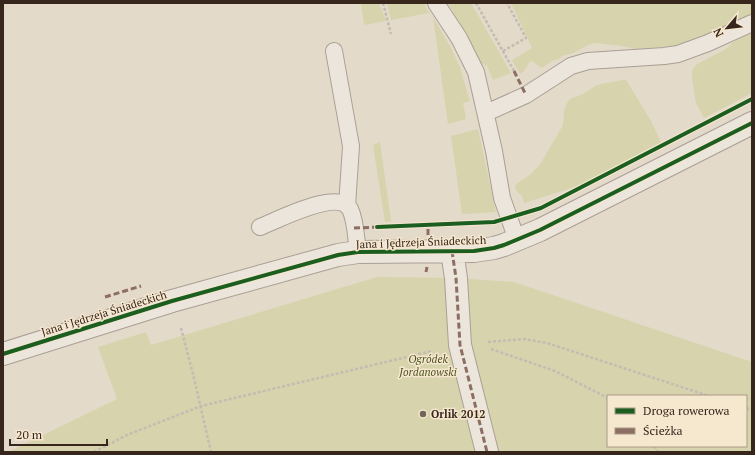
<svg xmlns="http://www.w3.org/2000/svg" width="755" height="455" viewBox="0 0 755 455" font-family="'PT Serif',serif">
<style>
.green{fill:#d7d3ac;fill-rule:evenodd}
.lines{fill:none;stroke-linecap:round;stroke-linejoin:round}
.lane-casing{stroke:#a99f94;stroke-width:18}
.street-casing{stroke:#a99f94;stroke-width:24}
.path{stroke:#c4bcb3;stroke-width:2.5;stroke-dasharray:3 2;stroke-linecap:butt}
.lane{stroke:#ece5dc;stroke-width:16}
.street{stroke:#ece5dc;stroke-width:22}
.quiet{stroke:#8d6e63;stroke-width:3;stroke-dasharray:6 3;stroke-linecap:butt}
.cycleway-casing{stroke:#f6e7cf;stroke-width:6}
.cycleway{stroke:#1b5e20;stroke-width:4}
.poi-dot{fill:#746559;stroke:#f6e7cf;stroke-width:1.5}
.labels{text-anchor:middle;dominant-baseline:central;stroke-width:3;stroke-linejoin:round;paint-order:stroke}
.street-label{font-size:11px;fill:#37261c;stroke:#f6e7cf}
.park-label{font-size:11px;font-style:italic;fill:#4d5422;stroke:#f6e7cf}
.poi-label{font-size:11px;font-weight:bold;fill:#37261c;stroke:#f6e7cf;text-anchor:start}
</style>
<rect width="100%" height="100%" fill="#e4daca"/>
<path class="green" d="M361 3H379L386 21 364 25Z
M387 3H424L429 13 391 20Z
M448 3H471L511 73 493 80 487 66 481 63 460 23Z
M511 3H752V19L679 47 672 46 636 49 622 46 596 43 590 44 573 53 562 56 559 59 552 61 542 68 532 61H530L525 70 520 74 512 60 532 48Z
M433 17 451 48 459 65 470 101 463 103 466 119 448 124Z
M752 32V93L704 118 696 103 692 77V70L697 64 726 49 733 42Z
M623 80H626L628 83 651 121 661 142 575 187 524 203 522 196 516 190 515 185 531 174 541 163 563 125 564 111 567 103 570 99 583 94 595 86 601 84Z
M478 129 496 212 462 214 451 136Z
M380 142 391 221 385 222 373 145Z
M377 277 456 278 514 282 752 362V452H8L117 399 98 347 146 332 151 345ZM608 396H746V446H608Z"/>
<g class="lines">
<g class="lane-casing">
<path id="lane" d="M436 3 459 38 476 72 494 151 502 198 517 240
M334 51 351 146 347 206
M486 113 526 95 571 66 588 61 664 56 678 54 708 43 752 23
M260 227C276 221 338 188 350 209 356 221 356 239 358 252"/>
</g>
<g class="street-casing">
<path id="street" d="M452 251 456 278 460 345 487 452
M3 354 172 301 338 255 358 252 474 251 494 248 504 245 540 230 752 123"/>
</g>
<path class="path" d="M383 3 391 34
M476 3 514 71
M503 51 526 38 507 3
M181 328 193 374 211 452
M488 342 524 339 547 343 709 396
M491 349 555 371 608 398
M746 408 752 410
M654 446 658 452
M94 452 127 435 201 406 432 351
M747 452 752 451"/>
<use href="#lane" class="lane"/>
<use href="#street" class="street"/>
<path class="quiet" d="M514 71 526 95
M354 228 380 227
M428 235V225
M452 251 456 278 460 345 487 452
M426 272 427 267
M105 297 141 286"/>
<g class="cycleway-casing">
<path id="cycleway" d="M377 227 494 222 541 208 752 99
M3 354 172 301 338 255 358 252 474 251 494 248 504 245 540 230 752 123"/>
</g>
<use href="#cycleway" class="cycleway"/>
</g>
<circle class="poi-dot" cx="423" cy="414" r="4"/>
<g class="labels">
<g class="street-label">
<text transform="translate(421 242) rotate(-2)">Jana i Jędrzeja Śniadeckich</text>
<text transform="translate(104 313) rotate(-17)">Jana i Jędrzeja Śniadeckich</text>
</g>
<g class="park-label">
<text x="428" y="359">Ogródek<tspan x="428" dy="13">Jordanowski</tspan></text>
</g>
<g class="poi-label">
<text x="431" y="414">Orlik 2012</text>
</g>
</g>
<rect width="755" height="455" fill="none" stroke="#37261c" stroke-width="8"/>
<rect x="607" y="395" width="140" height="52" fill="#f6e7cf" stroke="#aa9a87"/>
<rect x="615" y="408" width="20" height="6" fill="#1b5e20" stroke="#aa9a87"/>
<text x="643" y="415" font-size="12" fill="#37261c">Droga rowerowa</text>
<rect x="615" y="428" width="20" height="6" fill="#8d6e63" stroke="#aa9a87"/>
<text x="643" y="435" font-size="12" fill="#37261c">Ścieżka</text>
<g transform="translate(727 28) rotate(242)" stroke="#f6e7cf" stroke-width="3" paint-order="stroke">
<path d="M0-3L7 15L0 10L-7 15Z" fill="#37261c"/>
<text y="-6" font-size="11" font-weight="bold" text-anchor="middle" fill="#37261c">N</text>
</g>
<path d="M10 439v6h97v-6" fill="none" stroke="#37261c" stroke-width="2"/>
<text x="16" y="439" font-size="12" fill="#37261c" stroke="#f6e7cf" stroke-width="3" paint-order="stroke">20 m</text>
</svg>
